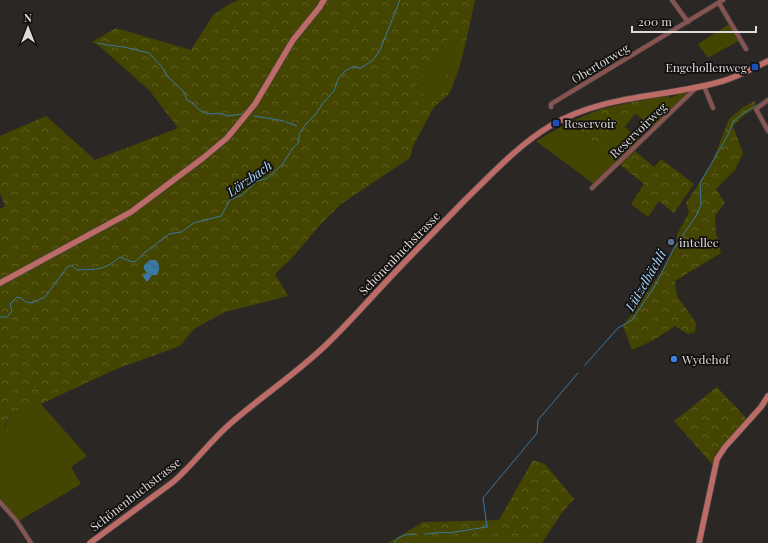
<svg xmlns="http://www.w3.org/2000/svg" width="768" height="543" viewBox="0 0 768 543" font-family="'Playfair Display',serif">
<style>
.green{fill:#444500}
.forest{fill:url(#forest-crowns)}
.water{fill:url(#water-waves)}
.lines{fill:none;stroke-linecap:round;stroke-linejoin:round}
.stream{stroke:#3b79a5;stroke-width:1}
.street-casing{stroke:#484442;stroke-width:5.5}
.secondary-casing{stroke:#484442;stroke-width:7}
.street{stroke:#875451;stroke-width:4}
.secondary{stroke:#bd6b67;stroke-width:5.5}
.transit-dot{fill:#1a4fb4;stroke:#12100f;stroke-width:1.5}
.service-dot{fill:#5c6f8a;stroke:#12100f;stroke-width:1.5}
.shop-dot{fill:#3f7fe0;stroke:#12100f;stroke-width:1.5}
.labels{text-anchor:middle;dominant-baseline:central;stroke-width:3.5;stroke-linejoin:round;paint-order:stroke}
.street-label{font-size:12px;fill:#dedbda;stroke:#12100f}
.poi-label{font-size:12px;fill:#dedbda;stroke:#12100f;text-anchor:start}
.water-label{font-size:13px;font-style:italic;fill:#a7d8ff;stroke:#12100f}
</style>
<defs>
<pattern id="forest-crowns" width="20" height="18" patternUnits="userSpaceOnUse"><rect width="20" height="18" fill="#444500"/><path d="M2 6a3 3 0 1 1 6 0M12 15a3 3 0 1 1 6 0" fill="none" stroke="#5f5f25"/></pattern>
<pattern id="water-waves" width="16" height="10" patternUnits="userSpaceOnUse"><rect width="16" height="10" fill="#3b79a5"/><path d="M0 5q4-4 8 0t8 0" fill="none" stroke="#3e637d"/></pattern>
</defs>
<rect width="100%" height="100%" fill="#2b2725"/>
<path class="green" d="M729 24 740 40 708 58 698 44Z
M446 40 466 42 458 72 448 69 430 102 416 87Z
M690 91 692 92 654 129 635 113 642 105 669 97 670 98 681 93Z
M570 122 602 149 625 127 641 141 595 185 536 141Z
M41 404 87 456 71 467 81 484 17 522 0 503V427L5 428 10 414Z"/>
<path class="forest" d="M239 0H475L466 42 446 40 416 87 430 101 448 69 458 72 449 94 434 107 413 146 410 158 341 204 319 226 292 258 275 274 288 296 225 312 194 329 180 346 114 370 41 404 10 414 4 428 0 427V209L5 206 0 193V136L46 116 95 160 178 128 149 90 98 45 92 42 116 28 191 50 213 15 231 3Z
M669 94V97L642 105 625 127 602 149 570 122 601 109Z
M755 101 756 109 747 113 733 126 743 153 735 170 716 189 725 203 715 215 716 232 721 253 675 281 677 296 696 323 695 332 688 334 675 326 654 340 632 350 623 326 663 270 677 242V235L689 212 686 203 711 165 729 119 743 107Z
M633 149 654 167 661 159 694 184 674 213 659 201 648 217 631 204 644 184 618 163Z
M717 387 747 419 719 450 712 464 674 421Z
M533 460 545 464 574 499 561 514 542 543H388L423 522 499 520Z"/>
<path class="water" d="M150 260H156C160 265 160 269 157 275H152L148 281H146L142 275 147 273 144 269V265Z"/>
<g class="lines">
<path class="stream" d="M98 43 107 45 124 47 149 53 162 67 168 77 184 92 187 100 194 104 198 109 205 113 212 114 218 113 228 116 242 114
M254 116 284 121
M286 122 297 126
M0 317H7L12 311 10 304 17 297 21 298 26 302 32 303 45 297 68 266H72L77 270C98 269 103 271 120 257L132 262 136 261 143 254 169 234 181 232 194 223 221 216 230 200 242 195 257 181 266 179 282 165 293 148 299 142V134L306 124 315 115 323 103 334 91 338 79 345 71 352 67 361 68 373 60 380 50 400 0
M585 365 618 328 632 320 655 286 674 248 696 216 701 205 700 183 728 135 733 122 741 115 763 101
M425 534C433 534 441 531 448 533L487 527 483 498 537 433 538 420 578 373
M394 543C398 535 408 534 416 534"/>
<g class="street-casing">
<path id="street" d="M672 0 688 22
M719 3 746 49
M704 86 713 108
M768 100 756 109 768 131
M551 107V104L723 0
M592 188 696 88
M0 502 16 520 31 543"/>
</g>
<g class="secondary-casing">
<path id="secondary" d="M0 283 131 212 203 158 227 138 255 104 293 40 319 8 324 0
M90 543 173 482C194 464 210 441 231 423 262 396 297 373 327 344 347 325 365 304 384 284 410 256 438 228 465 200 492 174 517 146 550 126 603 94 665 98 723 81 739 76 754 68 768 61
M699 543 717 459 725 447 761 407 768 396"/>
</g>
<use href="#street" class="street"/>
<use href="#secondary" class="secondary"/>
</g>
<g class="transit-dot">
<rect x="751" y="63" width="8" height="8" rx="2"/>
<rect x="552" y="119" width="8" height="8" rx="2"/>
</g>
<circle class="service-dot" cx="671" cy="242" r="4"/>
<circle class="shop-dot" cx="674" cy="359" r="4"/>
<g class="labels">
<g class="street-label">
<text transform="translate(600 63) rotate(-31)">Obertorweg</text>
<text transform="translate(638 130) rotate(-44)">Reservoirweg</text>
<text transform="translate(399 253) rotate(-46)">Schönenbuchstrasse</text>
<text transform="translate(135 494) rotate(-38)">Schönenbuchstrasse</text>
</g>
<g class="poi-label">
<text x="747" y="67" text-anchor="end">Engehollenweg</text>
<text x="564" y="123">Reservoir</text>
<text x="679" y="242">intellec</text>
<text x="682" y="359">Wydehof</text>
</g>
<g class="water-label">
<text transform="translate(249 178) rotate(-35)">Lörzbach</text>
<text transform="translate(645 280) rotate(-60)">Lützelbächli</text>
</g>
</g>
<g transform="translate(28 28)" stroke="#12100f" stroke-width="3" paint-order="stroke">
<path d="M0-3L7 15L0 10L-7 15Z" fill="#dedbda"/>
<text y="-6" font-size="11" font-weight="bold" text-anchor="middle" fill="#dedbda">N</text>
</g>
<path d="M632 26v6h124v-6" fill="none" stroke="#dedbda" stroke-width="2"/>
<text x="638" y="26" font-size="12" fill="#dedbda" stroke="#12100f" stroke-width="3" paint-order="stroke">200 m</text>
</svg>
